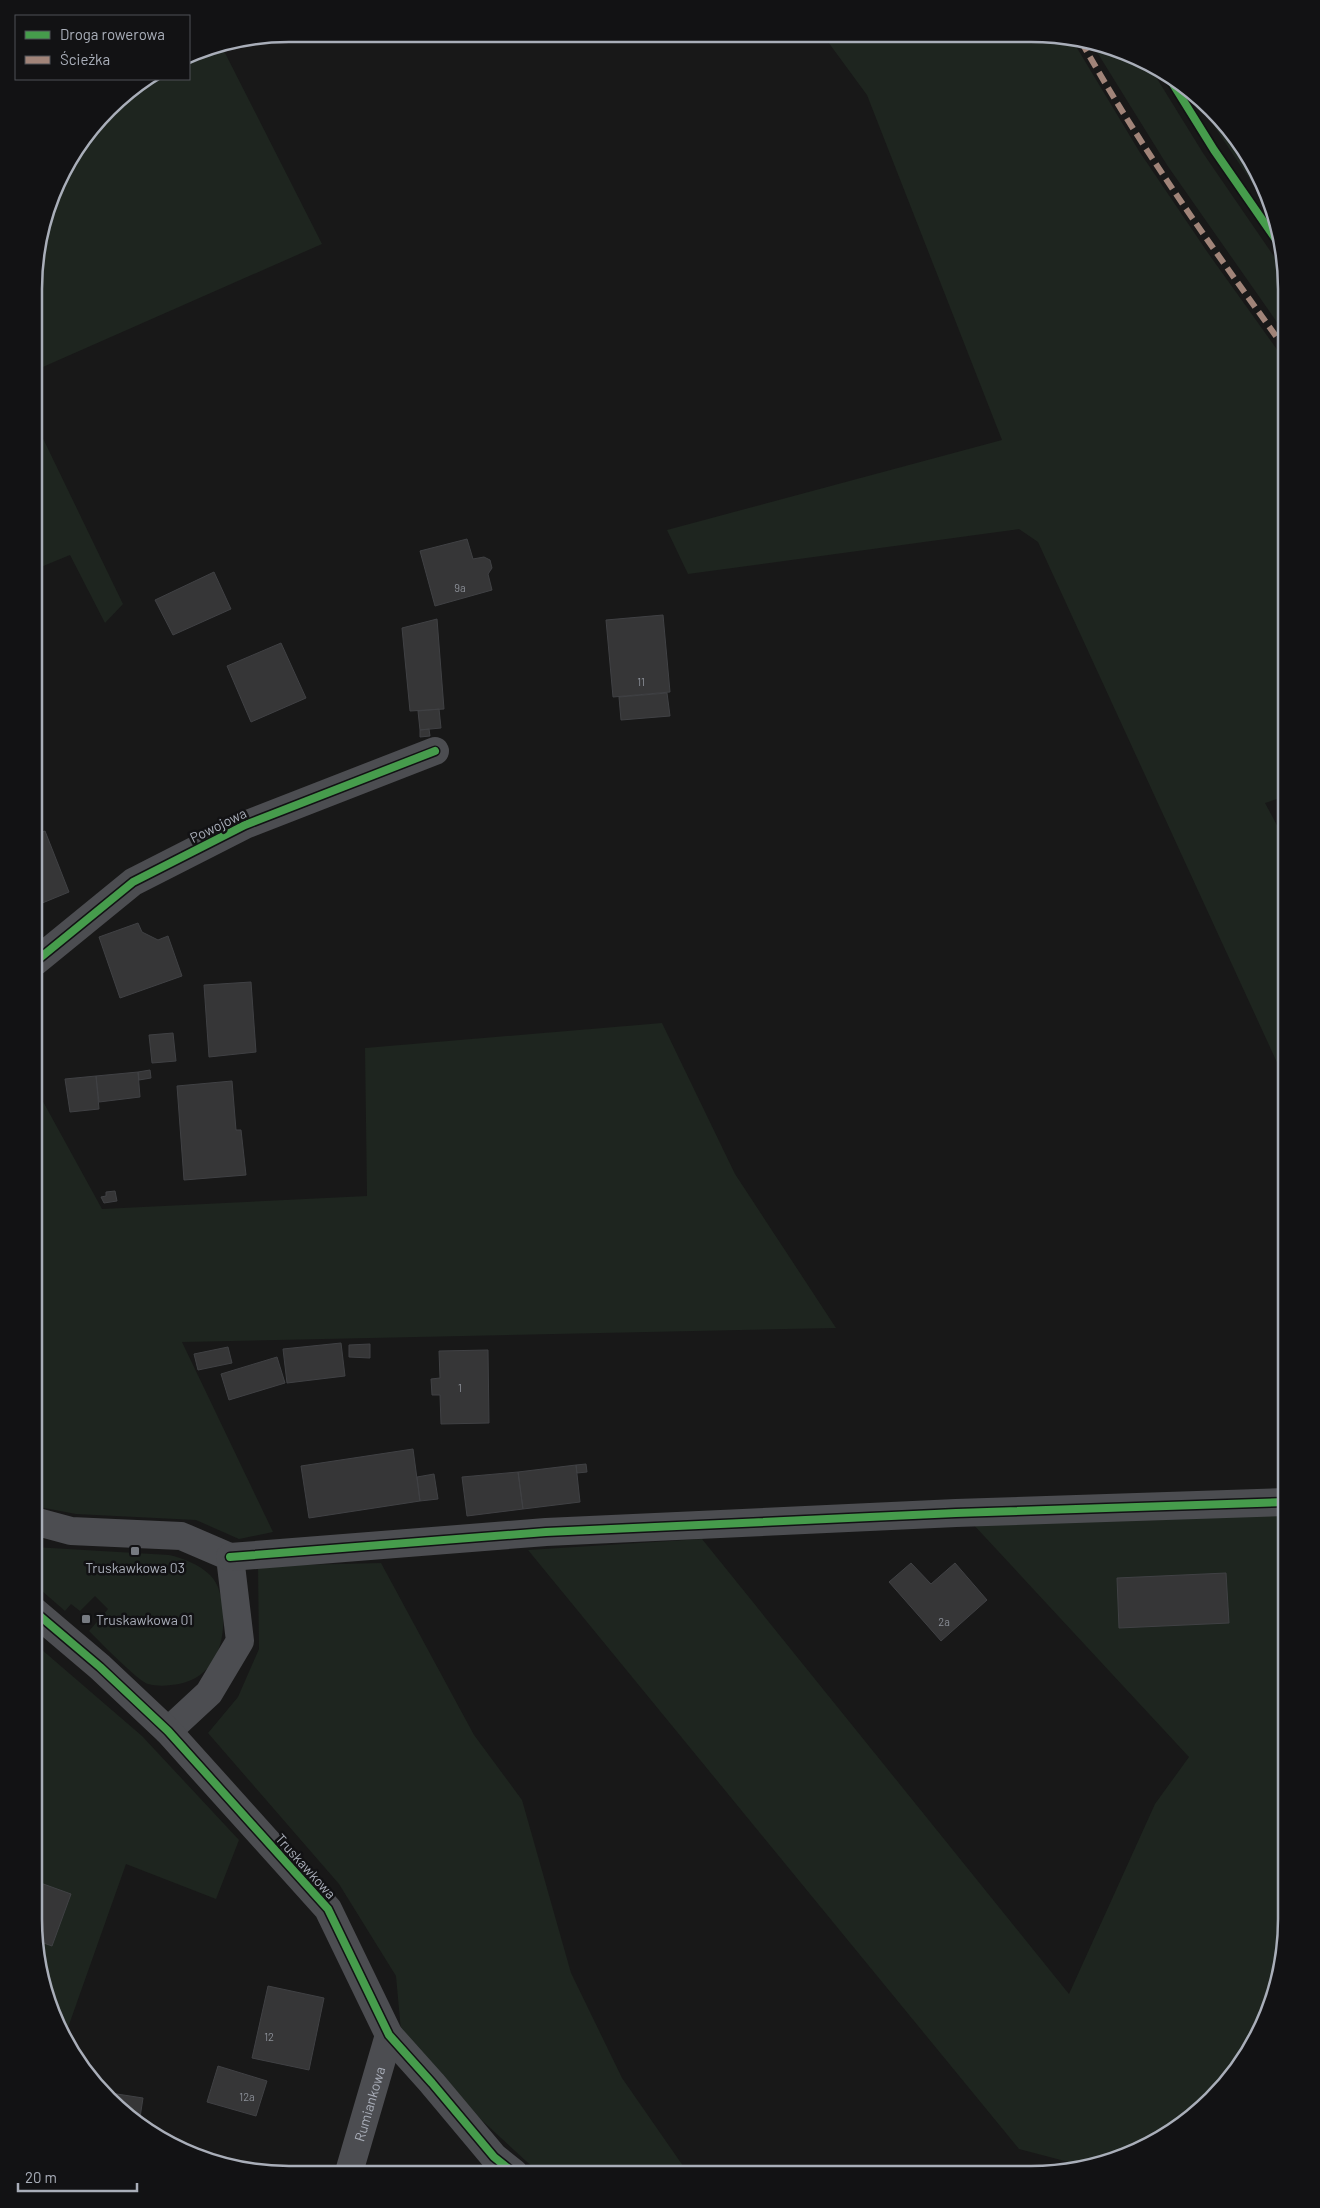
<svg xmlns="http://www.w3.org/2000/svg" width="1320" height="2208" viewBox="0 0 1320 2208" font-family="Barlow,sans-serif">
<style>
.green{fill:#1e251f}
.building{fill:#363637;stroke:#404144}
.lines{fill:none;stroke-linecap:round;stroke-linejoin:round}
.minor{stroke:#4c4d51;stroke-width:28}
.quiet{stroke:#a18479;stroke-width:6;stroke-dasharray:12 6;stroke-linecap:butt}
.cycleway-casing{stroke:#121214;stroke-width:11}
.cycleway{stroke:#469c4c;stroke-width:8}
.poi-dot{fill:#767a81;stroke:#121214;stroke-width:2}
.labels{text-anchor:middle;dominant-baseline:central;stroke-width:5;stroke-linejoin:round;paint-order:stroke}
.number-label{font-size:11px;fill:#8c9098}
.street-label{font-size:14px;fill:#a9aeb9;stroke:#121214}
.poi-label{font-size:14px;fill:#a9aeb9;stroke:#121214}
.rim{fill:none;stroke:#a9aeb9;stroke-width:2.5}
</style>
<rect width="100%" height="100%" fill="#181818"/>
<path class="green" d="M823 35 1064 36 1071 38 1139 151 1208 253 1286 362V796L1265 803 1286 842V1082L1038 542 1019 529 688 574 667 530 1002 440 867 95Z
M1092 44 1129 53 1148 64 1203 153 1282 268 1286 290V335L1167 165Z
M222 47 322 244 36 370V256L60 176 121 97 151 79H189V55Z
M1192 93 1234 134 1267 192 1271 211Z
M36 424 123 604 105 623 70 555 36 569Z
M662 1023 735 1174 836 1328 182 1342 273 1532 239 1539 196 1520 76 1514 34 1506 35 1087 102 1209 367 1196 365 1048Z
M1286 1510V1936L1273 2001 1234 2074 1186 2121 1128 2155 1080 2165 1019 2149 528 1550 702 1539 1069 1994 1155 1804 1189 1757 972 1523Z
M34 1547 169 1555C183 1558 200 1565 210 1575 219 1584 222 1598 223 1610 226 1647 212 1682 171 1685 164 1686 155 1686 148 1684 139 1682 98 1640 89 1631L108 1609 95 1596 80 1611 71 1604 65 1611 34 1584Z
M381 1563 474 1735 522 1800 571 1973 622 2078 688 2173H539L449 2090 401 2031 396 1976 339 1884 208 1733 238 1697 259 1649 258 1566Z
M34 1643 142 1736 239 1840 216 1899 126 1864 65 2036 53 2016 34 1918Z"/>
<path class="building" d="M467 539 473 559 484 557 490 560 492 568 488 574 492 590 435 606 420 551Z
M214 572 231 609 173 635 155 600Z
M663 615 670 692 613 697 606 620Z
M437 619 444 709 410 711 402 628Z
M281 643 306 698 251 722 227 666Z
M667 693 670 716 621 720 619 697Z
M439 709 441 728 420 730 418 711Z
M429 729 430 736 420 737V730Z
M45 831 69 892 35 906V835Z
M138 923 142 932 158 940 168 936 182 976 120 998 99 937Z
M251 982 256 1052 209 1057 204 985Z
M173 1033 176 1061 152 1063 149 1035Z
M150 1070 151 1078 139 1080 138 1072Z
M138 1072 140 1097 99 1102 96 1076Z
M96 1076 99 1109 70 1112 65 1079Z
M232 1081 236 1130H241L246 1175 184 1180 177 1086Z
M115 1191 117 1201 104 1203 101 1197 106 1196V1192Z
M341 1343 345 1376 287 1383 283 1349Z
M370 1344V1358L349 1357V1345Z
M228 1347 232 1363 198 1370 194 1354Z
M488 1350 489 1423 441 1424 440 1395H432L431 1379 440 1378 439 1351Z
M277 1357 285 1383 229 1400 221 1374Z
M413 1449 420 1501 309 1518 301 1466Z
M586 1464 587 1472 577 1473 576 1465Z
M576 1465 580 1502 523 1509 518 1472Z
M518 1472 523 1509 467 1516 462 1477Z
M434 1474 438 1499 420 1501 417 1477Z
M911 1563 931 1584 955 1563 987 1600 941 1641 889 1582Z
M1226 1573 1229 1623 1119 1628 1117 1578Z
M35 1881 71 1894 52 1946 38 1941 34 1919Z
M268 1986 324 1998 309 2070 252 2058Z
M218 2066 267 2081 256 2116 207 2102Z
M104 2092 143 2098 139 2124 134 2121Z"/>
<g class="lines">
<g class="minor">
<path d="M35 962 133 882 245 825 435 751"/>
<path d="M34 1521 71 1531 181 1536 230 1557 240 1641 209 1693 168 1731"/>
<path d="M230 1557 546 1532 956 1513 1286 1502"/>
<path d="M34 1611 100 1667 168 1731 328 1909 389 2035 432 2083 494 2157 514 2173"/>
<path id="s1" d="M349 2172 389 2035"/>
</g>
<path class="quiet" d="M1081 41C1141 149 1214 250 1286 350"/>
<g class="cycleway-casing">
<path id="cycleway" d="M1168 76 1214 150 1277 241
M35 962 133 882 245 825 435 751
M230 1557 546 1532 956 1513 1286 1502
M34 1611 100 1667 168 1731 328 1909 389 2035 432 2083 494 2157 514 2173"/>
</g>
<use href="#cycleway" class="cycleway"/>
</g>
<g class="poi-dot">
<rect x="130" y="1546" width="10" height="10" rx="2.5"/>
<rect x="81" y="1614" width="10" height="10" rx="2.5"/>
</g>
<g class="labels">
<g class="number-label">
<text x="460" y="587">9a</text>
<text x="641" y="681">11</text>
<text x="460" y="1387">1</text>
<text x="944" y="1621">2a</text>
<text x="269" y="2036">12</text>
<text x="247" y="2096">12a</text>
</g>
<g class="street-label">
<text transform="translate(218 825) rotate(-26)">Powojowa</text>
<text transform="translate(306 1866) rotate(48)">Truskawkowa</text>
<text stroke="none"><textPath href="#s1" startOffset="71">Rumiankowa</textPath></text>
</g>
<g class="poi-label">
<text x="135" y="1567">Truskawkowa 03</text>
<text x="96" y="1619" text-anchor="start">Truskawkowa 01</text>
</g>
</g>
<path d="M0 0H1320V2208H0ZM289 42H1031A247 247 0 0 1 1278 289V1919A247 247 0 0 1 1031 2166H289A247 247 0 0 1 42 1919V289A247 247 0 0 1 289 42Z" fill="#121214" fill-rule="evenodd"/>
<path class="rim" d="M289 42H1031A247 247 0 0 1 1278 289V1919A247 247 0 0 1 1031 2166H289A247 247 0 0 1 42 1919V289A247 247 0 0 1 289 42Z"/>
<rect x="15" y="15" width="175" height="65" fill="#121214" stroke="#4e5056"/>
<rect x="25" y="31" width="25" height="8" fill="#469c4c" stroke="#4e5056"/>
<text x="60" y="40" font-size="15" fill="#a9aeb9">Droga rowerowa</text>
<rect x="25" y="56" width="25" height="8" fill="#a18479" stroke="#4e5056"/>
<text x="60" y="65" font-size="15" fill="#a9aeb9">Ścieżka</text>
<path d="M18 2183v8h119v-8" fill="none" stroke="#a9aeb9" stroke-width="2.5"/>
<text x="25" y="2183" font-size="15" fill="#a9aeb9" stroke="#121214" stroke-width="4" paint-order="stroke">20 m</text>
</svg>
